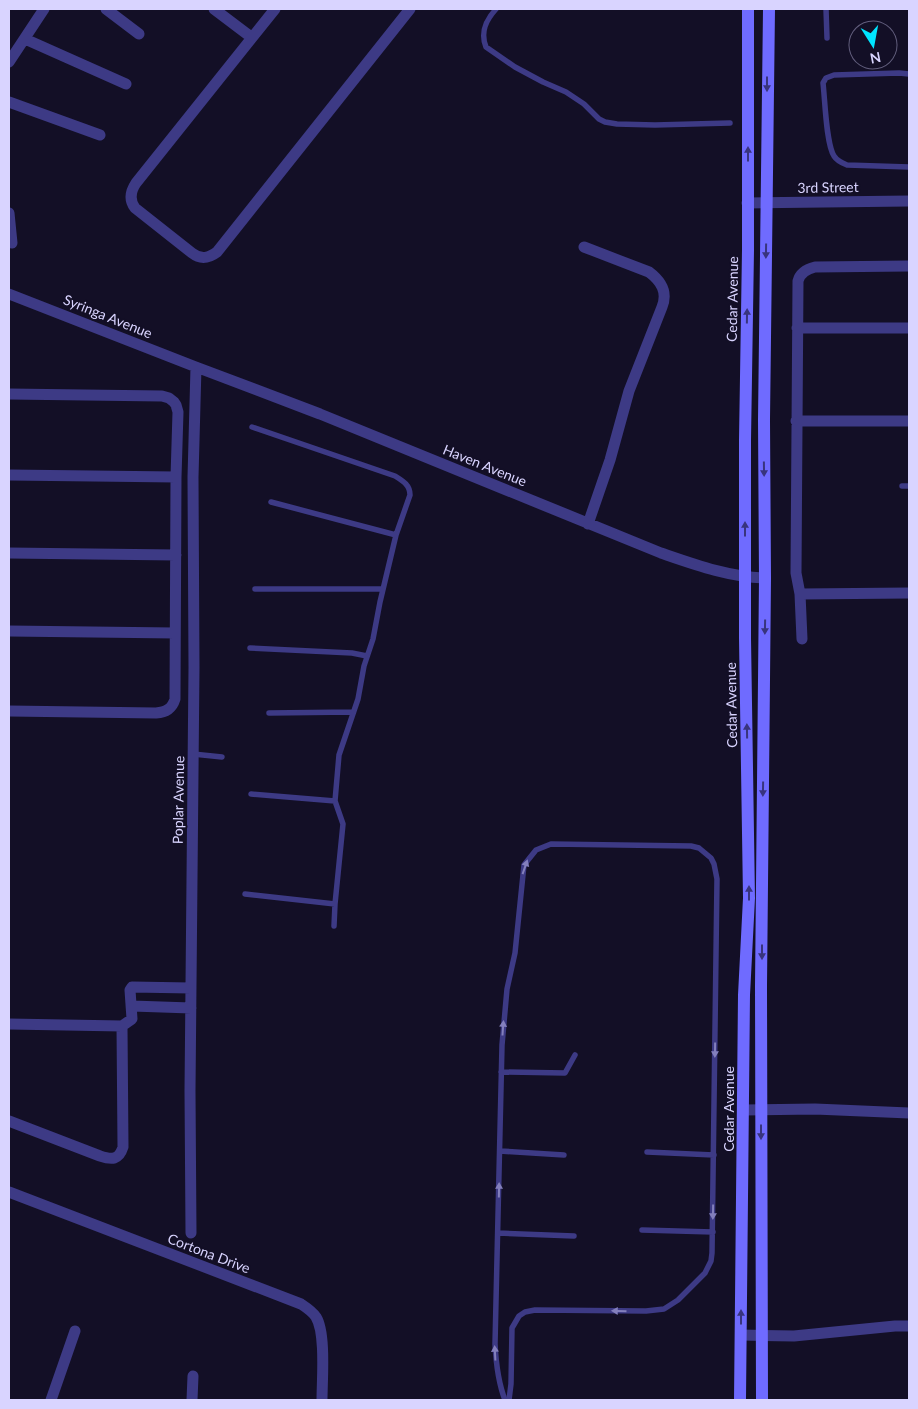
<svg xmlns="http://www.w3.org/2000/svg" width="918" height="1409" viewBox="0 0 918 1409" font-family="Lato,sans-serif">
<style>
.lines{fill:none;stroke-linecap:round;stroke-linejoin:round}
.lane{stroke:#3d3a85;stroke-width:5.5}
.street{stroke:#3d3a85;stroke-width:11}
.secondary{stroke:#6f6bff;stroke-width:12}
.oneway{fill:#38347d}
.oneway2{fill:#837fbc}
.labels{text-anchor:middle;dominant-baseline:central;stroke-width:4;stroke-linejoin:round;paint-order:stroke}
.street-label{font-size:14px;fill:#d9d4ff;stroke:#130f26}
</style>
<rect width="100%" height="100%" fill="#130f26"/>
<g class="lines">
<path class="lane" d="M496 9C486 20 480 32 486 47L515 67 543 82 566 92 584 104 599 119 605 122 617 124 655 125 730 123
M826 9 827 38
M909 74 899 73 834 75 826 78 823 83C825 99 826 144 834 156 837 161 842 163 847 165L909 167
M252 427 395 476C403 481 410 485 410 495L396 535 380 602 373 639 364 666 358 699 339 755 335 801 343 824 335 904 334 926
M902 486H909
M271 502 396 535
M255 589H383
M250 648 352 653 367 656
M269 713 353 712
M193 754 222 757
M251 794 335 801
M245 894 335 904
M501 1072 565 1073 575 1055
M500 1151 564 1155
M647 1152 714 1155
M642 1230 713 1232
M498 1233 574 1236
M505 1400C498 1382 496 1363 495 1344L502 1045 507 989 515 953 524 865 536 850 551 844 691 846 699 848 711 858 714 864 717 879 712 1253 711 1261 705 1273 678 1300 664 1309 646 1311 535 1310 525 1312 519 1316 512 1328 511 1384 509 1400"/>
<path class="street" d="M106 9 139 34
M214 9 251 37
M275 9 136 183C130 192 129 200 135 208L192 253C201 260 209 258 217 252L410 9
M25 39 126 84
M9 62 44 9
M9 102 100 135
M747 203 909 201
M9 213 12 243
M584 247 649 272C661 281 668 292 662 307L629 391 610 460 588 524
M9 294 196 367 320 414 661 553C696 565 729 577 765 578
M797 328H909
M9 394 162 396 169 398 174 402 176 405 178 412 176 477 175 699C172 709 166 712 156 713L9 711
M796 421H909
M9 475 176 477
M9 553 176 555
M800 594 909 593
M9 631 175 633
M802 639 800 594 796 573 798 281C800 273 807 269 815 267L909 266
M132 1006 191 1008
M9 1024 122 1026 132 1019 130 990 132 987 191 988
M743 1110 815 1109 909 1113
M9 1121 100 1156C112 1160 119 1160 123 1147L122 1026
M9 1192 301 1304C307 1308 312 1311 316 1317 326 1333 322 1380 322 1400
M191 1233 190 1091 194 667 193 477 196 367
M741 1335 794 1336 895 1326H909
M51 1400 75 1331
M192 1400 193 1376"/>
<path class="secondary" d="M740 1400 744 995 749 898 745 638V440L748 250V9
M762 1400 761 986 765 578 764 420 769 9"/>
</g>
<defs><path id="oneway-solid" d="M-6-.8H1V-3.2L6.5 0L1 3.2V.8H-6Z" transform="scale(1.25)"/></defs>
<g class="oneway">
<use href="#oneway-solid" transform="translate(767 84) rotate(90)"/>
<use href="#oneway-solid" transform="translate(748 154) rotate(-90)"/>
<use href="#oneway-solid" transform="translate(766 251) rotate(91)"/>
<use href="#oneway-solid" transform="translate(747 316) rotate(-89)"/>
<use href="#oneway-solid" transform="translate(764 469) rotate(89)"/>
<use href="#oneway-solid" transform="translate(745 529) rotate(-90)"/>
<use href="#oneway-solid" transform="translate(765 627) rotate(91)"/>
<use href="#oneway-solid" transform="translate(747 731) rotate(-91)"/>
<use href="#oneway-solid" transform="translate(763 789) rotate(91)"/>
<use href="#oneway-solid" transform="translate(749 893) rotate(-90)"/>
<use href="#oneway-solid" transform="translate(762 952) rotate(90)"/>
<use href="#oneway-solid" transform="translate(761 1132) rotate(90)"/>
<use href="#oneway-solid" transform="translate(741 1317) rotate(-90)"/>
</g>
<g class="oneway2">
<use href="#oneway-solid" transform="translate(525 867) rotate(-71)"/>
<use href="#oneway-solid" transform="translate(503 1028) rotate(-86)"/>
<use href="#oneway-solid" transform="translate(715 1050) rotate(91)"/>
<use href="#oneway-solid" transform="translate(499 1190) rotate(-89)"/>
<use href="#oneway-solid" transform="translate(713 1212) rotate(91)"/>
<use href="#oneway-solid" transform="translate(619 1311) rotate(-179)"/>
<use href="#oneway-solid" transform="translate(495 1353) rotate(-93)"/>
</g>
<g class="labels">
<g class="street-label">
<text transform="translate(828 187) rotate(-1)">3rd Street</text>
<text transform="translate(732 299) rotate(-89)">Cedar Avenue</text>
<text transform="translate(108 316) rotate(22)">Syringa Avenue</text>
<text transform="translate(485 465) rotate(22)">Haven Avenue</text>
<text transform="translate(731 705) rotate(-91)">Cedar Avenue</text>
<text transform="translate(178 800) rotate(-89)">Poplar Avenue</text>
<text transform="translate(728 1109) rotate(-90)">Cedar Avenue</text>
<text transform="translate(209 1253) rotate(21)">Cortona Drive</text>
</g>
</g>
<rect width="918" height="1409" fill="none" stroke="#d9d4ff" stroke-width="20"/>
<g transform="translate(873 45) rotate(169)"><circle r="24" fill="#130f26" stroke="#625e7d"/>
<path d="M0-4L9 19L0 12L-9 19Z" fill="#00e5ff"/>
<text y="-8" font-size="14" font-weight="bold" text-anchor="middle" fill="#d9d4ff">N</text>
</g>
</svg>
